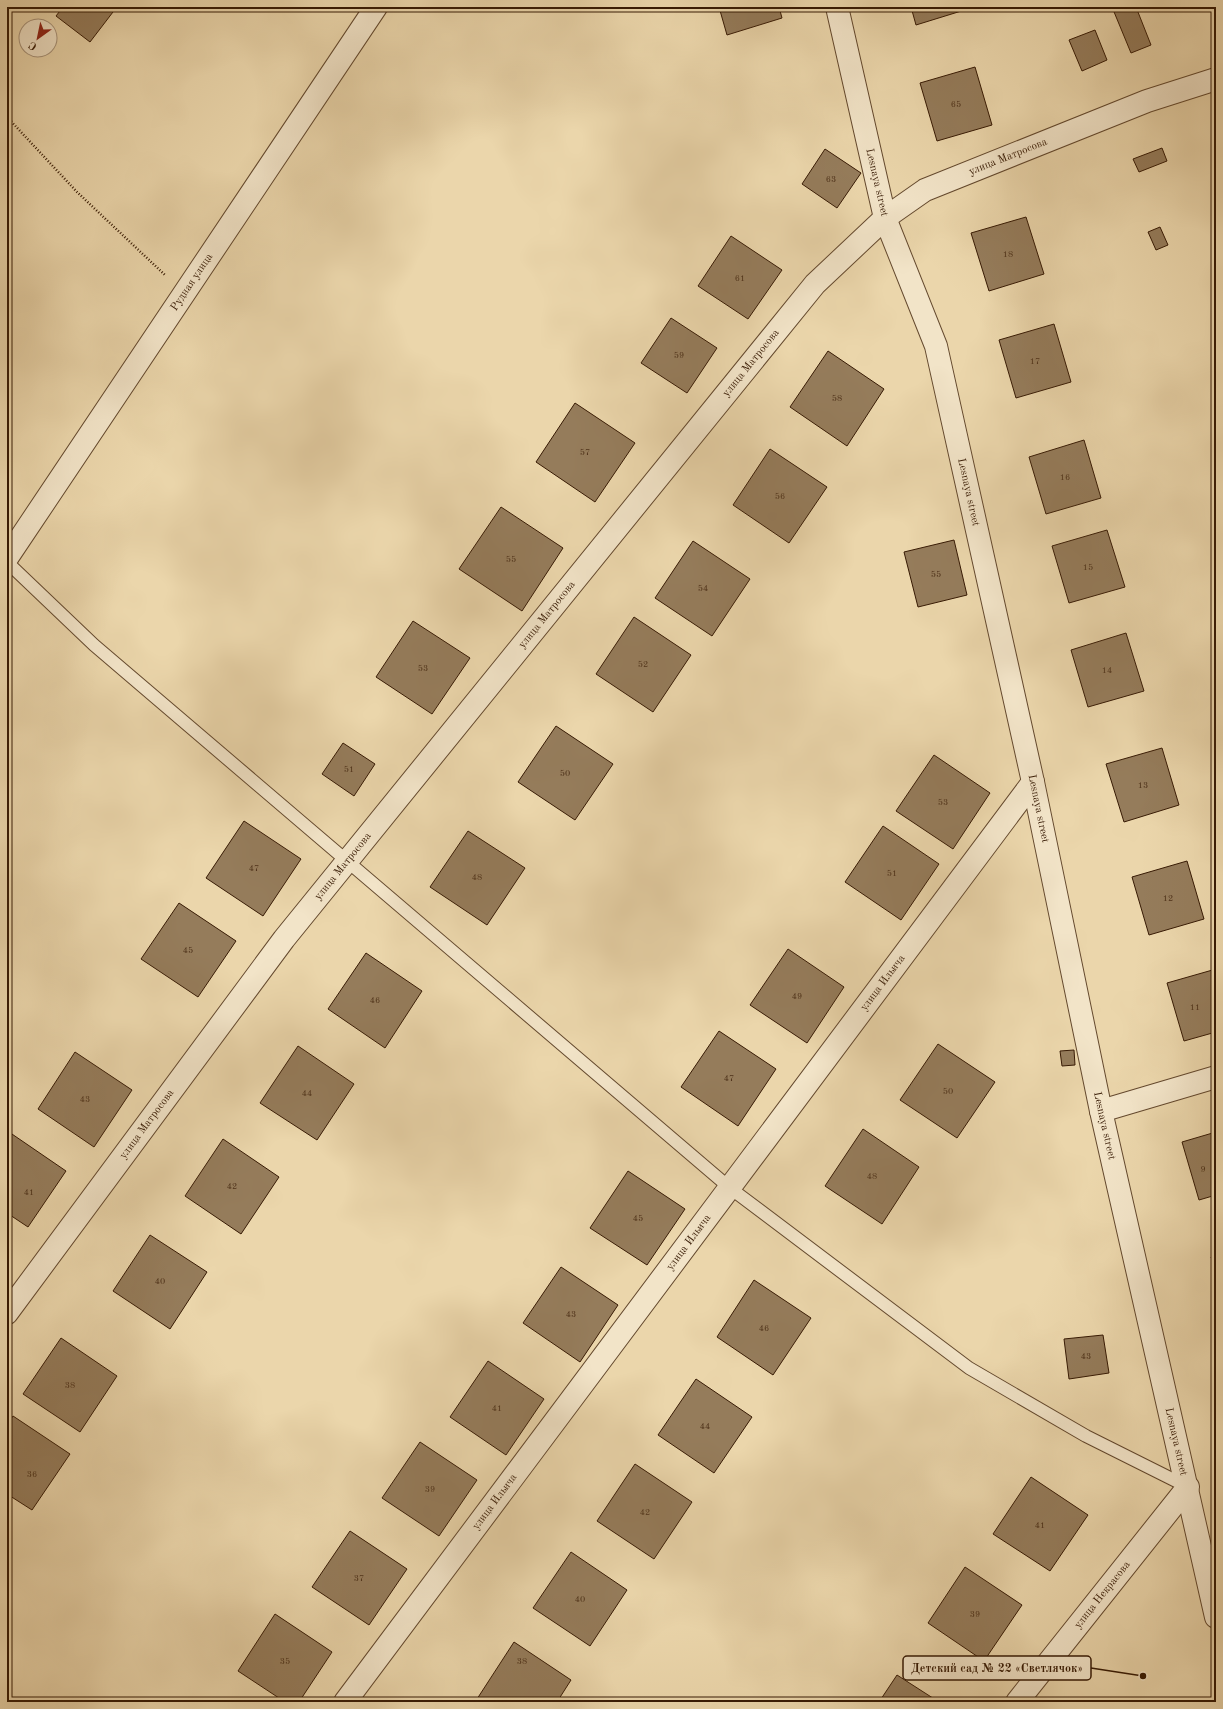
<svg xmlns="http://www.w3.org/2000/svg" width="1223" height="1709" viewBox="0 0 1223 1709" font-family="'Old Standard TT',serif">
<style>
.building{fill:#957c5b;stroke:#371a04}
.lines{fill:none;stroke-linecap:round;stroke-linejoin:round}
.service-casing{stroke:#64492e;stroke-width:14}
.minor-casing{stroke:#64492e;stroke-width:24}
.path{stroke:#371a04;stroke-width:2.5;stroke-dasharray:1 2;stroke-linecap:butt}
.service{stroke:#f2e4c8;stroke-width:12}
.minor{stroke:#f2e4c8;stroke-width:22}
.labels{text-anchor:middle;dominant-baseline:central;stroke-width:3;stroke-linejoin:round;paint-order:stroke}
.number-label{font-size:9px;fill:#4e321a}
.street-label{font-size:11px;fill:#371a04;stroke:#f2e4c8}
.leader{fill:none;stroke:#371a04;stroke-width:1.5}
.callout-dot{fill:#371a04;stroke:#f2e4c8;stroke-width:1.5}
.callout{fill:#f2e4c8;stroke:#371a04;stroke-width:1.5}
.callout-label{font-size:12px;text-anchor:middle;font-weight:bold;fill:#371a04}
</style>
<rect width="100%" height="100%" fill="#ebd6ab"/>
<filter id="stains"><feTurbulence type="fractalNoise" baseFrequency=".005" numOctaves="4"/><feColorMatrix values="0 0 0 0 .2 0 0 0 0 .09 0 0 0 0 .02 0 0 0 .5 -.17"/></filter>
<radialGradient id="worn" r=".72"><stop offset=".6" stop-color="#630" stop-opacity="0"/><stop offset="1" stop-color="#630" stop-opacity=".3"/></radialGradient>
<path class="building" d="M63 7H107L113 12 90 42 56 16Z
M719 7H779L782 18 727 35Z
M911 7H971V8L916 25Z
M1112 7H1136L1151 45 1131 53Z
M1095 30 1107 60 1082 71 1069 40Z
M975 67 992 125 937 141 920 83Z
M1162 148 1167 161 1139 172 1133 159Z
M825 149 861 173 837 208 802 184Z
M1026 217 1044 274 989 291 971 233Z
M1160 227 1168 245 1156 250 1148 232Z
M731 236 782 270 748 319 698 286Z
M671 318 717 348 687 393 641 363Z
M1054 324 1071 382 1016 398 999 340Z
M828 351 884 389 847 446 790 407Z
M575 403 635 443 595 502 536 462Z
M1084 440 1101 498 1046 514 1029 457Z
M770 449 827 487 789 543 733 505Z
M501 507 563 548 522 611 459 569Z
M1107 530 1125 587 1069 603 1052 546Z
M954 540 967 595 918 607 904 552Z
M693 541 750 579 712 636 655 598Z
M634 617 691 655 653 712 596 674Z
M413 621 470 658 432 714 376 677Z
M1126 633 1144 691 1088 707 1071 650Z
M556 726 613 764 575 820 518 782Z
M343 743 375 764 354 796 322 774Z
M1162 748 1179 805 1124 822 1106 764Z
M934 755 990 793 953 849 896 811Z
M244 821 301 859 263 916 206 878Z
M883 826 939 864 901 920 845 882Z
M468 831 525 868 487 925 430 887Z
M1187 861 1204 919 1149 935 1132 877Z
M179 903 236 941 198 997 141 959Z
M788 949 844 987 807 1043 750 1005Z
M366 953 422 991 385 1048 328 1009Z
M1216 969V1032L1184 1041 1167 983Z
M719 1031 776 1069 738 1126 681 1087Z
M938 1044 995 1082 957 1138 900 1100Z
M298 1046 354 1084 317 1140 260 1103Z
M1074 1050 1075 1065 1062 1066 1060 1051Z
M75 1052 132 1090 94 1147 38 1109Z
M863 1129 919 1167 882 1224 825 1186Z
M9 1132 66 1171 28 1227 7 1213V1136Z
M1216 1132V1195L1199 1200 1182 1142Z
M223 1139 279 1177 241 1234 185 1196Z
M628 1171 685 1209 647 1265 590 1228Z
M150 1235 207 1272 170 1329 113 1291Z
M1216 1255V1272L1211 1257Z
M561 1267 618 1305 580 1362 523 1323Z
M754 1280 811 1318 773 1375 717 1337Z
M1103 1335 1109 1373 1069 1379 1064 1339Z
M61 1338 117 1376 80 1432 23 1394Z
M488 1361 544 1399 506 1455 450 1417Z
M696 1379 752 1417 714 1473 658 1435Z
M13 1416 70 1454 32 1510 7 1494V1425Z
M420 1442 477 1480 439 1536 382 1498Z
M635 1464 692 1502 654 1559 597 1521Z
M1031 1477 1088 1515 1050 1571 993 1534Z
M350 1531 407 1569 369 1625 312 1587Z
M571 1552 627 1590 590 1646 533 1608Z
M965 1567 1022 1605 984 1661 928 1623Z
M275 1614 332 1652 299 1702H285L238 1671Z
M514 1642 571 1680 557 1702H481L477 1699Z
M897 1675 939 1702H879Z"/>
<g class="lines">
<g class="service-casing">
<path id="service" d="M7 562 94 645 730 1188 969 1368 1086 1436 1188 1487"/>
</g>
<g class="minor-casing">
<g id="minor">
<path id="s1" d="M837 7 885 218 936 346 1033 782 1101 1111 1216 1617"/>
<path id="s2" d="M7 558 376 7"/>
<path d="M1101 1111 1216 1077"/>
<path id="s3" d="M7 1313 284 939 815 284 885 218 925 190 1147 101 1216 79"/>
<path id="s4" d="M345 1702 1033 782"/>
<path id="s5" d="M1017 1702 1188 1487"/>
</g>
</g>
<path class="path" d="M7 117 77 192 165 275"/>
<use href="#service" class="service"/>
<use href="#minor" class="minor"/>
</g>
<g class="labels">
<g class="number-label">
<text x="956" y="104">65</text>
<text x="831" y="179">63</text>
<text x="1008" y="254">18</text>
<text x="740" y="278">61</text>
<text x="679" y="355">59</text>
<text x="1035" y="361">17</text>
<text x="837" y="398">58</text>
<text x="585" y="452">57</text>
<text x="1065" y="477">16</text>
<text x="780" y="496">56</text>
<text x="511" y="559">55</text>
<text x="1088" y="567">15</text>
<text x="936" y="574">55</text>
<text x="703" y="588">54</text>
<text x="643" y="664">52</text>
<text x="423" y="668">53</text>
<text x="1107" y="670">14</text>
<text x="349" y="769">51</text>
<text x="565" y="773">50</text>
<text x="1143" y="785">13</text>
<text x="943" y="802">53</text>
<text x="254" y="868">47</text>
<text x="892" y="873">51</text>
<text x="477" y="877">48</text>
<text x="1168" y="898">12</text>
<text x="188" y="950">45</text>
<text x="797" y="996">49</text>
<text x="375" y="1000">46</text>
<text x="1195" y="1007">11</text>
<text x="729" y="1078">47</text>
<text x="948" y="1091">50</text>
<text x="307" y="1093">44</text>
<text x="85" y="1099">43</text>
<text x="1203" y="1169">9</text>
<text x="872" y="1176">48</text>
<text x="232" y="1186">42</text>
<text x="29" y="1192">41</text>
<text x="638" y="1218">45</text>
<text x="160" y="1281">40</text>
<text x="571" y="1314">43</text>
<text x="764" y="1328">46</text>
<text x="1086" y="1356">43</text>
<text x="70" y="1385">38</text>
<text x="497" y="1408">41</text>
<text x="705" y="1426">44</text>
<text x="32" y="1474">36</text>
<text x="430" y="1489">39</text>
<text x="645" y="1512">42</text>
<text x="1040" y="1525">41</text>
<text x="359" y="1578">37</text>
<text x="580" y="1599">40</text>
<text x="975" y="1614">39</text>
<text x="285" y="1661">35</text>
<text x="522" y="1661">38</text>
</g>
<g class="street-label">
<text stroke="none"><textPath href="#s3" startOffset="1543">улица Матросова</textPath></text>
<text stroke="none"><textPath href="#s1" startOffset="180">Lesnaya street</textPath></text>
<text stroke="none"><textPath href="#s2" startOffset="332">Рудная улица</textPath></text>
<text stroke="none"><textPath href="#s3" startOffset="1207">улица Матросова</textPath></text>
<text stroke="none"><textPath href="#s1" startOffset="504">Lesnaya street</textPath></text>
<text stroke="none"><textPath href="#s3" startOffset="883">улица Матросова</textPath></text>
<text stroke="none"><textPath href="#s1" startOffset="828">Lesnaya street</textPath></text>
<text stroke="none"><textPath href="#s3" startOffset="559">улица Матросова</textPath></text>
<text stroke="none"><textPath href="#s4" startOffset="898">улица Ильича</textPath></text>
<text stroke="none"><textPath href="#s3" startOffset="235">улица Матросова</textPath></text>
<text stroke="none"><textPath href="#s1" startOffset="1152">Lesnaya street</textPath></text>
<text stroke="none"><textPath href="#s4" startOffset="574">улица Ильича</textPath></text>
<text stroke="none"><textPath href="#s1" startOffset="1476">Lesnaya street</textPath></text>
<text stroke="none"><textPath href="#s4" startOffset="250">улица Ильича</textPath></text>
<text stroke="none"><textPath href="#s5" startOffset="137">улица Некрасова</textPath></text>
</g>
</g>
<path class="leader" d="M1143 1676L1091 1668"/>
<circle class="callout-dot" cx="1143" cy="1676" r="4"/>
<rect class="callout" x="903" y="1656" width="188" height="24" rx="4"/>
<g class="callout-label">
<text x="997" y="1672">Детский сад № 22 «Светлячок»</text>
</g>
<rect width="1223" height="1709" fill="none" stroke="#ebd6ab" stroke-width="24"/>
<rect x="8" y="8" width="1207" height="1693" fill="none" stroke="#371a04" stroke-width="2"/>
<rect x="12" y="12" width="1199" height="1685" fill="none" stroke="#371a04"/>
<g transform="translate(38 38) rotate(213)"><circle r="19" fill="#f2e4c8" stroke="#a7937a"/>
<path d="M0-3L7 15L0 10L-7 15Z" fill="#8f2418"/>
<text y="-6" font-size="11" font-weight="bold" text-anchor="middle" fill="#371a04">С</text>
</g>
<rect width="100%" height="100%" filter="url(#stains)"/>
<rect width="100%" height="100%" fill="url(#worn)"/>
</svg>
